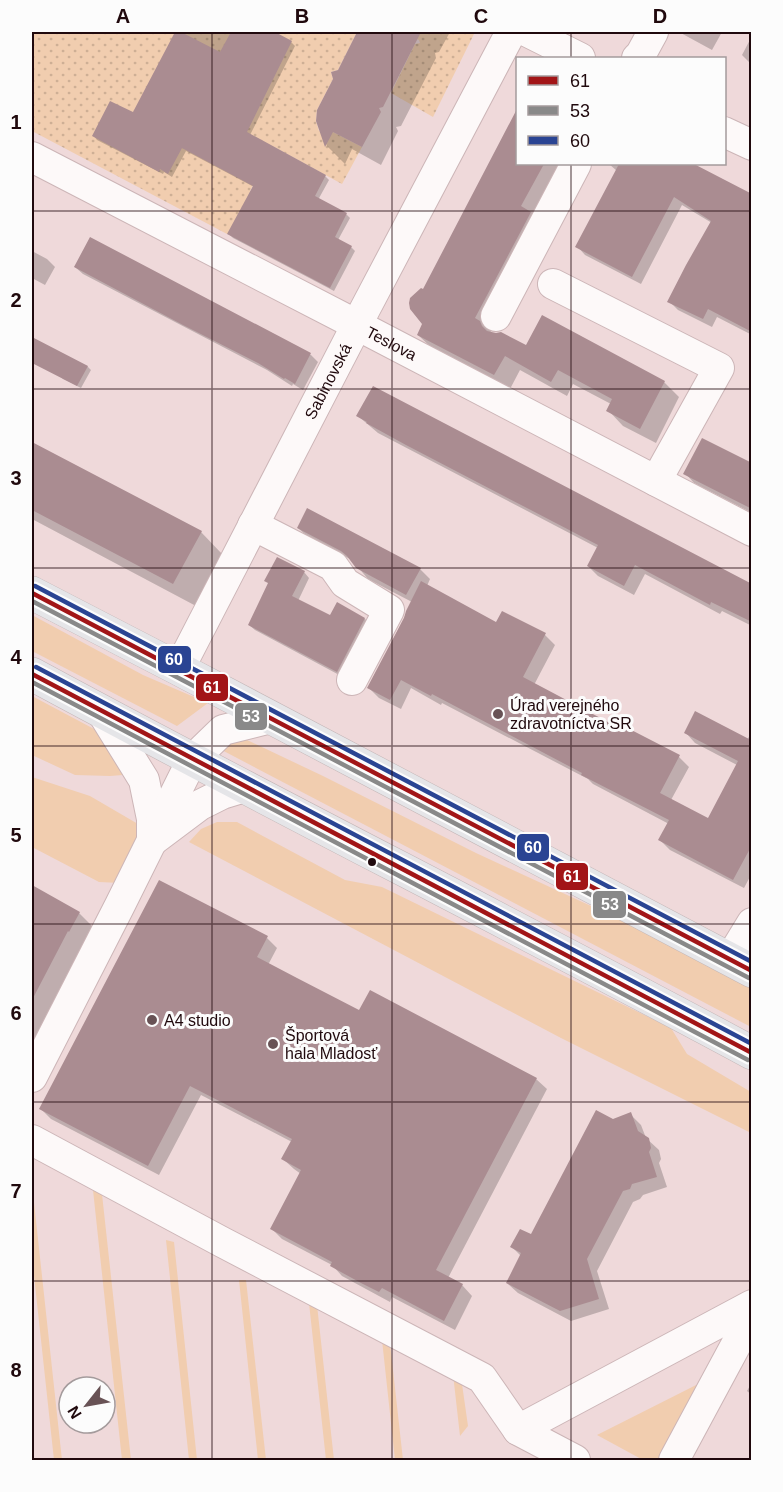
<svg xmlns="http://www.w3.org/2000/svg" width="783" height="1492" viewBox="0 0 783 1492" font-family="Arial,sans-serif">
<style>
.green{fill:#f1cdaf}
.park{fill:url(#park-dots)}
.shadow{fill:#0003}
.building{fill:#aa8c91}
.lines{fill:none;stroke-linecap:round;stroke-linejoin:round}
.minor-casing{stroke:#ccb5b7;stroke-width:32}
.major-casing{stroke:#c4b7b8;stroke-width:34}
.minor{stroke:#fdf9f9;stroke-width:30}
.major{stroke:#e5e5e8;stroke-width:33}
.bus-1-casing{stroke:#fcfcfc;stroke-width:9}
.bus-2-casing{stroke:#fcfcfc;stroke-width:9}
.bus-3-casing{stroke:#fcfcfc;stroke-width:9}
.bus-1{stroke:#a21517;stroke-width:4.5}
.bus-2{stroke:#898989;stroke-width:4.5}
.bus-3{stroke:#2a4493;stroke-width:4.5}
.grid{fill:none;stroke:#20090d;stroke-width:1.5;stroke-opacity:0.55}
.poi-dot{fill:#685255;stroke:#fcfcfc;stroke-width:2}
.bus-dot{fill:#20090d;stroke:#fcfcfc;stroke-width:2}
.labels{text-anchor:middle;dominant-baseline:central;stroke-width:6;stroke-linejoin:round;paint-order:stroke}
.street-label{font-size:16px;fill:#20090d;stroke:#fcfcfc}
.poi-label{font-size:16px;fill:#20090d;stroke:#fcfcfc;text-anchor:start}
.line-badge{stroke:#fcfcfc;stroke-width:2}
.badge-label{font-size:16px;text-anchor:middle;font-weight:bold;fill:#fff}
.neatline{fill:none;stroke:#20090d;stroke-width:2}
.grid-label{font-size:20px;text-anchor:middle;font-weight:bold;fill:#20090d}
</style>
<defs>
<pattern id="park-dots" width="8" height="8" patternUnits="userSpaceOnUse" patternTransform="scale(1.5)"><rect width="8" height="8" fill="#f1cdaf"/><path d="M2 2h.1M6 6h.1" fill="none" stroke="#ceaf95" stroke-width="1.8" stroke-linecap="round"/></pattern>
</defs>
<rect width="100%" height="100%" fill="#efd9da"/>
<path class="green" d="M32 615 143 675 208 703 177 726 32 651Z
M32 696 111 738 136 774 110 776 75 775 32 755Z
M245 739 323 776 476 853 667 941 751 985V1027L216 747Z
M32 777 90 796 138 824 144 840 120 883 99 882 32 847Z
M217 822H237L345 880 382 887 671 1028 687 1054 751 1092V1133L561 1038 189 842 201 829Z
M32 1184 62 1460H54L32 1257Z
M93 1190 102 1194 131 1460H122Z
M166 1240 174 1242 197 1460H189Z
M239 1280H246L266 1460H258Z
M309 1303 317 1305 334 1460H326Z
M382 1340 390 1343 403 1460H395Z
M453 1374 461 1377 468 1426 460 1436Z
M708 1379 667 1460H643L597 1435Z"/>
<path class="park" d="M32 32H357L338 70 331 72 333 79 317 110 316 121 319 131 333 132 362 147 342 184 274 147 250 191 279 207 227 234 32 131Z
M418 32 422 34 425 33V32H475L433 117 391 93 415 44 420 43 419 40 414 38Z"/>
<path class="shadow" d="M177 32H272L291 42 295 46 250 135 325 176 329 180 318 200 346 214 350 218 338 240 351 247 355 251 334 291 233 238 229 234 254 187 186 151 172 177 164 172 163 174 97 140 94 136 133 114Z
M359 32H450L439 52 435 53 436 58 401 126 396 127 398 131 381 165 352 149 345 164 327 146 317 121 339 71Z
M679 32H722L712 50Z
M752 36V65L742 55Z
M518 164H566L546 228 490 333 527 347 664 382 679 397 656 443 623 426 608 410 611 404 573 384 567 396 520 370 510 389 434 350 418 335 424 324 423 291Z
M609 164H690L752 196V335L717 317 712 327 678 310 669 301 712 223 682 205 641 284 585 255 577 246 617 171Z
M91 239 311 355 318 362 303 390 293 384 292 386 267 370 83 274 75 267Z
M32 251 47 259 55 267 45 285 32 278Z
M32 338 88 367 91 370 81 388 63 379 60 376 32 361Z
M358 416 752 585V626L722 611 720 614 645 574 634 595 598 576 588 566 598 548 378 433Z
M32 444 201 532 223 555 196 606 32 519Z
M752 465V513L694 483 685 473Z
M298 528 420 569 430 579 427 586 497 624 503 613 545 635 555 645 534 685 609 724 679 757 689 767 671 800 708 820 737 765 695 743 686 733 747 740 752 732V873L744 888 670 850 660 840 669 824 593 784 588 779 442 703 441 705 411 688 401 709 379 698 369 688 412 602 368 579 352 560 309 538Z
M304 572 309 578 298 601 330 617 365 619 370 624 343 677 255 630 249 625Z
M32 887 79 913 95 929 32 1046Z
M267 938 277 948 268 965 359 1012 536 1079 547 1089 448 1278 462 1285 472 1296 455 1330 392 1297 390 1302 342 1276 332 1265 282 1239 272 1229 301 1174 294 1169 283 1159 292 1142 201 1095 159 1175 51 1119 41 1109Z
M630 1114 641 1125 646 1138 659 1150 661 1159 659 1163 667 1187 643 1195 640 1199 633 1202 597 1271 609 1309 571 1321 518 1293 507 1283 521 1256 512 1247 532 1236 613 1120Z
M752 1382V1395L747 1391Z"/>
<path class="building" d="M175 32H181L220 52 231 32H275L292 41 247 132 326 175 315 196 347 213 335 237 352 246 330 288 227 234 253 186 182 148 168 174 160 169 159 172 92 136 110 101 133 112Z
M357 32H421L383 107 379 108 381 112 362 147 333 132 325 147 316 121 317 110 333 79 331 72 338 70Z
M518 107V164H544L521 206 531 212 475 318 480 321 482 326 487 331 496 333 501 332 526 345 542 315 665 381 640 429 606 411 612 399 558 370 551 382 505 356 494 375 417 335 422 324 410 309 409 303 410 298 421 288 423 289Z
M619 164H694L752 194V332L708 309 703 319 667 302 686 265 711 221 674 197 632 277 575 247Z
M90 237 311 353 295 384 285 378 284 379 258 363 183 325 74 267Z
M32 337 88 366 77 386 32 363Z
M373 386 752 584V622L711 602 710 605 635 565 624 586 587 566 598 545 406 445 366 423 367 422 356 416Z
M702 438 752 463V509L683 474Z
M32 442 202 531 173 584 32 510Z
M307 508 421 568 406 595 356 568 347 556 341 551 297 528Z
M277 557 305 571 292 596 330 615 337 602 365 618 337 672 248 625 268 583 264 581Z
M421 581 496 622 502 611 546 633 523 677 608 722 610 719 680 755 660 793 708 818 738 761 684 733 695 711 749 739 752 735V845L733 880 658 840 669 820 581 775 582 773 432 694 431 696 401 680 390 700 367 688 404 618 406 611Z
M159 880 268 936 257 957 297 978 359 1010 370 990 537 1078 436 1270 463 1284 444 1321 382 1288 379 1292 361 1283 330 1266 332 1262 270 1229 301 1170 281 1159 292 1139 229 1106 190 1086 148 1166 39 1109Z
M32 885 80 912 69 932 68 931 32 1000Z
M596 1110 613 1119 631 1112 638 1131 649 1138 651 1148 649 1152 657 1177 632 1184 630 1189 623 1191 587 1259 599 1299 560 1311 506 1283 521 1253 510 1247 520 1229 531 1234Z"/>
<g class="lines">
<g class="minor-casing">
<g id="minor">
<path d="M528 32 580 58"/>
<path d="M637 58 641 54 653 32"/>
<path d="M724 132 752 145"/>
<path id="s1" d="M32 157 357 325 752 531"/>
<path d="M553 284 719 368 656 481"/>
<path d="M496 316 576 164"/>
<path d="M253 525 333 566 345 583 389 610 352 680"/>
<path id="s2" d="M179 669 365 309 511 32"/>
<path d="M102 712 144 780 152 819V841L200 805 222 794 245 787"/>
<path d="M730 959 752 923"/>
<path d="M32 1077 120 905 192 760 223 730 271 718"/>
<path d="M32 1140 222 1242 482 1378 518 1430 575 1460"/>
<path d="M518 1430 752 1305"/>
<path d="M674 1460 752 1315"/>
</g>
</g>
<g class="major-casing">
<path id="major" d="M32 593 179 669 752 971
M32 674C270 803 513 924 752 1053"/>
</g>
<use href="#minor" class="minor"/>
<use href="#major" class="major"/>
<g class="bus-1-casing">
<path id="bus-1" d="M32 593 752 971
M32 674 752 1053"/>
</g>
<g class="bus-2-casing">
<path id="bus-2" d="M32 601 749 978
M32 682 748 1060"/>
</g>
<g class="bus-3-casing">
<path id="bus-3" d="M35 586 752 962
M36 667 752 1044"/>
</g>
<use href="#bus-1" class="bus-1"/>
<use href="#bus-2" class="bus-2"/>
<use href="#bus-3" class="bus-3"/>
</g>
<path class="grid" d="M212 32V1460M392 32V1460M571 32V58M571 164V1460M32 211H752M32 389H752M32 568H752M32 746H752M32 924H752M32 1102H752M32 1281H752"/>
<g class="poi-dot">
<circle cx="498" cy="714" r="6"/>
<circle cx="152" cy="1020" r="6"/>
<circle cx="273" cy="1044" r="6"/>
</g>
<circle class="bus-dot" cx="372" cy="862" r="5"/>
<g class="labels">
<g class="street-label">
<text stroke="none"><textPath href="#s1" startOffset="405">Teslova</textPath></text>
<text stroke="none"><textPath href="#s2" startOffset="324">Sabinovská</textPath></text>
</g>
<g class="poi-label">
<text x="510" y="705">Úrad verejného<tspan x="510" dy="18">zdravotníctva SR</tspan></text>
<text x="164" y="1020">A4 studio</text>
<text x="285" y="1035">Športová<tspan x="285" dy="18">hala Mladosť</tspan></text>
</g>
</g>
<g class="line-badge">
<rect x="157" y="645" width="35" height="29" rx="6" fill="#2a4493"/>
<rect x="195" y="673" width="34" height="29" rx="6" fill="#a21517"/>
<rect x="234" y="702" width="34" height="29" rx="6" fill="#898989"/>
<rect x="516" y="833" width="34" height="29" rx="6" fill="#2a4493"/>
<rect x="555" y="862" width="34" height="29" rx="6" fill="#a21517"/>
<rect x="592" y="890" width="35" height="29" rx="6" fill="#898989"/>
</g>
<g class="badge-label">
<text x="174" y="665">60</text>
<text x="212" y="693">61</text>
<text x="251" y="722">53</text>
<text x="533" y="853">60</text>
<text x="572" y="882">61</text>
<text x="610" y="910">53</text>
</g>
<rect width="783" height="1492" fill="none" stroke="#fcfcfc" stroke-width="66"/>
<rect x="516" y="57" width="210" height="108" fill="#fcfcfc" stroke="#a49b9c" stroke-width="1.5"/>
<rect x="528" y="76" width="30" height="9" fill="#a21517" stroke="#a49b9c" stroke-width="1.5"/>
<text x="570" y="87" font-size="18" fill="#20090d">61</text>
<rect x="528" y="106" width="30" height="9" fill="#898989" stroke="#a49b9c" stroke-width="1.5"/>
<text x="570" y="117" font-size="18" fill="#20090d">53</text>
<rect x="528" y="136" width="30" height="9" fill="#2a4493" stroke="#a49b9c" stroke-width="1.5"/>
<text x="570" y="147" font-size="18" fill="#20090d">60</text>
<g transform="translate(87 1405) rotate(239)"><circle r="28" fill="#fcfcfc" stroke="#a49b9c" stroke-width="1.5"/>
<path d="M0-4.5L10 22L0 15L-10 22Z" fill="#685255"/>
<text y="-9" font-size="16" font-weight="bold" text-anchor="middle" fill="#20090d">N</text>
</g>
<rect x="33" y="33" width="717" height="1426" class="neatline"/>
<g class="grid-label">
<text x="123" y="23">A</text>
<text x="302" y="23">B</text>
<text x="481" y="23">C</text>
<text x="660" y="23">D</text>
<text x="16" y="129">1</text>
<text x="16" y="307">2</text>
<text x="16" y="485">3</text>
<text x="16" y="664">4</text>
<text x="16" y="842">5</text>
<text x="16" y="1020">6</text>
<text x="16" y="1198">7</text>
<text x="16" y="1377">8</text>
</g>
</svg>
